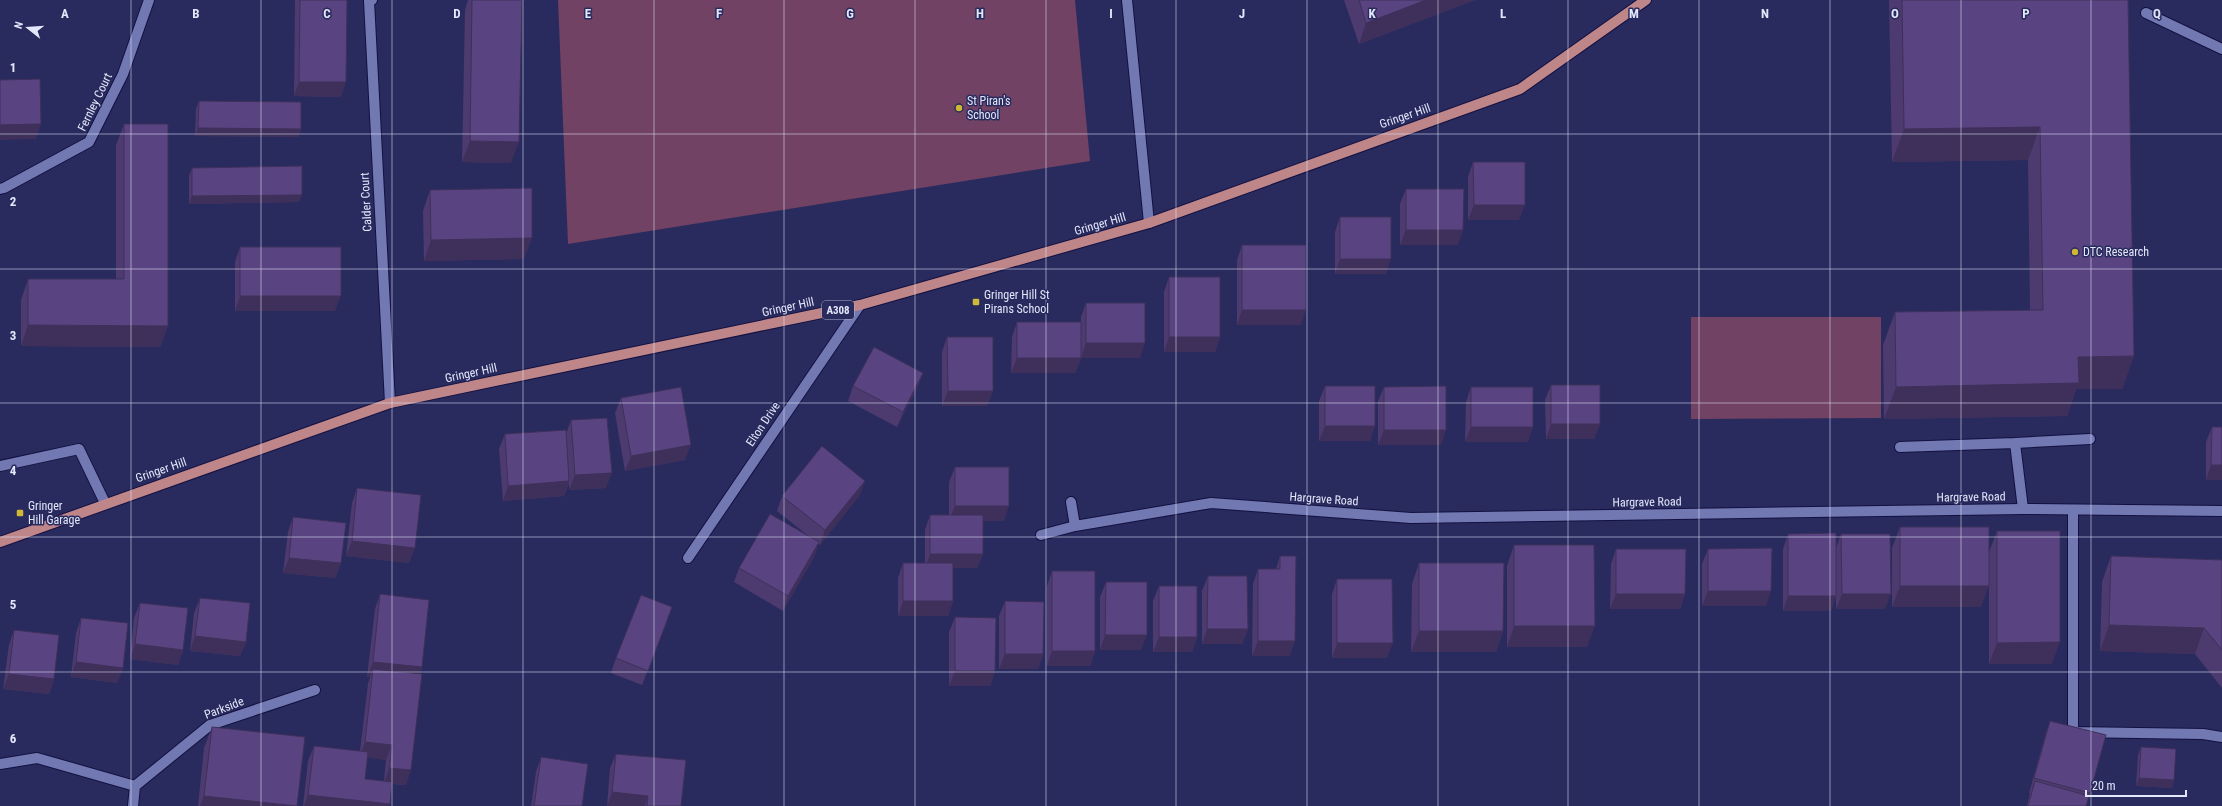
<svg xmlns="http://www.w3.org/2000/svg" width="2222" height="806" viewBox="0 0 2222 806" font-family="'Roboto Condensed',sans-serif">
<style>
.green{fill:#714263}
.lines{fill:none;stroke-linecap:round;stroke-linejoin:round}
.lane-casing{stroke:#131141;stroke-width:12}
.street-casing{stroke:#131141;stroke-width:12}
.primary-casing{stroke:#131141;stroke-width:12}
.lane{stroke:#7278b2;stroke-width:10}
.street{stroke:#7278b2;stroke-width:10}
.primary{stroke:#bf868a;stroke-width:10}
.wall{fill:#4d3a6f;fill-rule:evenodd}
.shaded-wall{fill:#3e305a}
.building{fill:#594481;stroke:#3e305a}
.grid{fill:none;stroke:#e3e7fa;stroke-width:1;stroke-opacity:0.55}
.poi-dot{fill:#d0b837;stroke:#292b5e;stroke-width:1.5}
.labels{text-anchor:middle;dominant-baseline:central;stroke-width:3;stroke-linejoin:round;paint-order:stroke}
.shield{fill:#292b5e;stroke:#abafcb;stroke-width:1}
.shield-label{font-size:11px;font-weight:bold;fill:#e3e7fa}
.poi-label{font-size:12px;fill:#e3e7fa;stroke:#292b5e;text-anchor:start}
.street-label{font-size:12px;fill:#e3e7fa;stroke:#292b5e}
.grid-label{font-size:13px;text-anchor:middle;font-weight:bold;fill:#e3e7fa;stroke:#292b5e;stroke-width:3;stroke-linejoin:round;paint-order:stroke}
</style>
<rect width="100%" height="100%" fill="#292b5e"/>
<path class="green" d="M558 0H1075L1090 161 568 244Z
M1691 317H1881V418L1691 419Z"/>
<g class="lines">
<g class="lane-casing">
<path id="lane" d="M1127 0 1149 223
M2146 13 2222 49
M2015 443 2090 439
M1900 447 2015 443 2023 509
M0 466 79 449 105 503
M2073 510V732L2203 734 2222 737"/>
</g>
<g class="street-casing">
<path id="street" d="M372 0 369 1 390 403
M0 189 4 188 89 142 123 74 149 0
M1071 502 1075 526
M1041 535 1075 526 1211 503 1411 518 2023 509 2222 511
M688 558 860 305
M0 764 37 758 135 786
M133 806 135 786 210 725 315 690"/>
</g>
<g class="primary-casing">
<path id="primary" d="M0 542 390 403 860 305 1149 223 1520 89 1646 0"/>
</g>
<use href="#lane" class="lane"/>
<use href="#street" class="street"/>
<use href="#primary" class="primary"/>
</g>
<path class="wall" d="M295 0H347L341 97 294 96Z
M468 0H522L511 163 462 162 465 10Z
M1344 0H1475L1359 44Z
M1889 0H2128L2134 356 2122 389H2076L2067 416 1884 419 1883 345 1895 312 2030 310 2028 160 1892 162Z
M199 101 301 129 298 137 195 136 196 109Z
M124 124 168 326 160 347 21 346V300L28 279H116V145Z
M1473 162 1519 220H1468V177Z
M192 168 299 202 189 204V176Z
M1406 189 1458 245H1400V204Z
M430 190 524 259 424 261 423 211Z
M1340 217 1386 274H1335V232Z
M1242 245 1301 325H1237V260Z
M240 247 335 311H235V262Z
M1169 277 1220 337 1215 352H1164V292Z
M1086 303 1140 358H1081L1075 373H1011L1012 337 1017 322H1081V317Z
M947 337 993 391 987 406H942V352Z
M923 373 917 388 897 427 848 401 853 386Z
M1551 385 1600 424 1594 439H1546L1545 400Z
M1325 386 1370 441H1319V401Z
M1384 387 1441 445H1378V401Z
M1471 387 1528 442H1465L1466 402Z
M621 398 685 460 625 471 615 413Z
M571 420 606 488 569 490V483L564 496 503 501 499 449 505 434H566Z
M2212 427 2222 480H2206V442Z
M955 467 1004 521H983V554L977 568H953V601L948 616H898V578L903 563H925V530L930 515H949V482Z
M865 481 859 496 820 545 818 544 814 557 783 611 734 582 739 568 806 534 777 511 782 496Z
M357 488 409 563 346 556 352 503Z
M293 517 341 563 335 578 283 573 288 532Z
M1900 527 1981 607H1892V548Z
M1997 531 2052 664H1989V552Z
M1788 534 1836 548 1841 534 1885 609H1836V596L1831 611H1783V549Z
M1514 545 1587 647H1507V566Z
M1616 549 1685 594 1680 609H1610L1611 564Z
M1708 549 1766 606H1702V564Z
M1280 556 1290 656H1252L1253 584 1258 569H1276Z
M2111 556 2222 560V688L2195 654 2100 651 2102 582Z
M1419 563 1503 631 1496 652H1411L1412 584Z
M1052 571 1095 651 1090 666H1047V586Z
M1208 576 1248 629 1242 644H1202V591Z
M1337 579 1387 658H1332V594Z
M1106 582 1141 650H1100V597Z
M1159 586 1197 637 1192 652H1153V601Z
M380 594 422 667 420 674 406 785 392 784 389 806H303L308 761 314 746 360 751 368 684 370 677H367L375 609ZM367 757 386 760 384 781 365 779Z
M200 598 246 642 240 656 190 651 194 613Z
M1005 601 1043 654 1038 669H999V616Z
M140 603 183 650 178 665 130 659 134 618Z
M955 617 995 671 990 686H949V632Z
M81 618 123 668 117 683 71 677 76 633Z
M667 622 642 685 611 673 616 658Z
M14 630 54 679 49 694 3 689 9 645Z
M2050 721 2090 793 2086 806H2027L2030 793H2029L2045 736Z
M212 727 297 806H198L204 748Z
M2141 747 2174 780 2172 788 2136 786 2138 755Z
M616 754 681 806H607L610 768Z
M541 757 582 806H531L536 772Z"/>
<path class="shaded-wall" d="M1426 0H1475L1359 44 1366 23Z
M299 82H346L341 97 294 96Z
M41 124 36 139 0 140V125Z
M2040 127 2028 160 1892 162 1904 129Z
M198 128 301 129 298 137 195 136Z
M470 141 519 142 511 163 462 162Z
M302 195 299 202 189 204 192 196Z
M1474 205H1525L1519 220H1468Z
M1406 230H1463L1458 245H1400Z
M532 238 524 259 424 261 431 240Z
M1340 259H1391L1386 274H1335Z
M240 296H341L335 311H235Z
M1242 310H1306L1301 325H1237Z
M28 325 168 326 160 347 21 346Z
M1169 337H1220L1215 352H1164Z
M1086 343H1145L1140 358H1081L1075 373H1011L1017 358H1081Z
M2134 356 2122 389H2076L2067 416 1884 419 1896 387 2078 357Z
M923 373 917 388 897 427 903 412Z
M948 391H993L987 406H942Z
M1551 424H1600L1594 439H1546Z
M1325 426H1375L1370 441H1319Z
M1471 427H1533L1528 442H1465Z
M1384 430H1446L1441 445H1378Z
M691 445 685 460 625 471 631 456Z
M2211 465H2222V480H2206Z
M612 473 606 488 569 490 575 475Z
M569 481 564 496 503 501 508 486Z
M865 481 859 496 820 545 825 530Z
M955 506H1009L1004 521H949Z
M352 541 415 548 409 563 346 556Z
M819 542 814 557 783 611 788 596Z
M930 554H983L977 568H925Z
M289 558 341 563 335 578 283 573Z
M1900 586H1989L1981 607H1892Z
M1708 591H1771L1766 606H1702Z
M1616 594H1685L1680 609H1610Z
M1842 594H1891L1885 609H1836Z
M1788 596H1836L1831 611H1783Z
M903 601H953L948 616H898Z
M2109 625 2204 628 2195 654 2100 651Z
M1514 626H1595L1587 647H1507Z
M1207 629H1248L1242 644H1202Z
M1419 631H1503L1496 652H1411Z
M1105 635H1147L1141 650H1100Z
M195 636 246 642 240 656 190 651Z
M1159 637H1197L1192 652H1153Z
M1258 641H1295L1290 656H1252Z
M2060 642 2052 664H1989L1997 643Z
M1337 643H1393L1387 658H1332Z
M135 644 183 650 178 665 130 659Z
M1052 651H1095L1090 666H1047Z
M1005 654H1043L1038 669H999Z
M76 662 123 668 117 683 71 677Z
M373 662 422 667 417 682 373 669 370 677H367Z
M955 671H995L990 686H949Z
M9 674 54 679 49 694 3 689Z
M365 742 392 745 386 760 360 757Z
M389 768 411 770 406 785 384 783Z
M2139 778 2174 780 2172 788 2136 786Z
M612 792 648 796 645 806H607Z
M308 795 390 804 389 806H304Z
M204 796 293 806H200Z"/>
<path class="building" d="M300 0H347L346 82H299Z
M472 0H522L519 142 470 141Z
M1359 0H1426L1366 23Z
M1902 0H2128L2134 356 2078 357 2079 383 1896 387 1895 312 2043 310 2040 127 1904 129Z
M40 79 41 124 0 125V80Z
M199 101 301 102V129L198 128Z
M124 124H168V326L28 325V279H124Z
M1473 162H1525V205H1474Z
M302 166V195L192 196V168Z
M532 188V238L431 240 430 190Z
M1406 189H1464L1463 230H1406Z
M1340 217H1391V259H1340Z
M1242 245H1306V310H1242Z
M240 247H341V296H240Z
M1169 277H1220V337H1169Z
M1086 303H1145V343H1086Z
M1017 322H1081V358H1017Z
M947 337H993V391H948Z
M874 347 923 373 903 412 853 386Z
M1551 385H1600V424H1551Z
M1325 386H1375V426H1325Z
M1446 386V430H1384V387Z
M681 387 691 445 631 456 621 398Z
M1471 387H1533V427H1471Z
M607 418 612 473 575 475 571 420Z
M2212 427H2222V465H2211Z
M566 430 569 481 508 486 505 434Z
M822 446 865 481 825 530 782 496Z
M955 467H1009V506H955Z
M357 488 421 495 415 548 352 541Z
M770 514 819 542 788 596 739 568Z
M930 515H983V554H930Z
M293 517 346 523 341 563 289 558Z
M1900 527H1989V586H1900Z
M1997 531H2060V642L1997 643Z
M1836 533V596H1788V534Z
M1841 534H1890L1891 594H1842Z
M1514 545H1594L1595 626H1514Z
M1772 548 1771 591H1708V549Z
M1616 549H1686L1685 594H1616Z
M1280 556H1296L1295 641H1258V569H1280Z
M2111 556 2222 560V650L2204 628 2109 625Z
M903 563H953V601H903Z
M1419 563H1504L1503 631H1419Z
M1052 571H1095V651H1052Z
M1208 576H1247L1248 629H1207Z
M1337 579H1392L1393 643H1337Z
M1106 582H1147V635H1105Z
M1159 586H1197V637H1159Z
M380 594 429 600 422 667 373 662Z
M641 595 672 607 648 671 616 658Z
M200 598 250 603 246 642 195 636Z
M1005 601 1044 602 1043 654H1005Z
M140 603 188 608 183 650 135 644Z
M955 617 996 618 995 671H955Z
M81 618 128 623 123 668 76 662Z
M14 630 59 635 54 679 9 674Z
M373 669 422 674 411 770 389 768 392 745 365 742Z
M2050 721 2106 735 2090 793 2034 778Z
M212 727 305 737 297 806 204 796Z
M314 746 368 752 365 779 392 782 390 804 308 795Z
M2141 747 2176 749 2174 780 2139 778Z
M616 754 686 760 681 806H647L648 796 612 792Z
M541 757 588 764 582 806H534Z
M2035 781 2089 796 2086 806H2028Z"/>
<path class="grid" d="M131 0V806M261 0V806M392 0V806M523 0V806M654 0V806M784 0V806M915 0V806M1046 0V806M1176 0V806M1307 0V806M1438 0V806M1568 0V806M1699 0V806M1830 0V806M1961 0V806M2091 0V806M0 134H2222M0 269H2222M0 403H2222M0 537H2222M0 672H2222"/>
<g class="poi-dot">
<circle cx="959" cy="108" r="4"/>
<circle cx="2075" cy="252" r="4"/>
<rect x="972" y="298" width="8" height="8" rx="2"/>
<rect x="16" y="509" width="8" height="8" rx="2"/>
</g>
<g class="labels">
<rect class="shield" x="822" y="301" width="32" height="18" rx="3"/>
<g class="shield-label">
<text x="838" y="310">A308</text>
</g>
<g class="poi-label">
<text x="967" y="101">St Piran's<tspan x="967" dy="14">School</tspan></text>
<text x="2083" y="252">DTC Research</text>
<text x="984" y="295">Gringer Hill St<tspan x="984" dy="14">Pirans School</tspan></text>
<text x="28" y="506">Gringer<tspan x="28" dy="14">Hill Garage</tspan></text>
</g>
<g class="street-label">
<text transform="translate(95 102) rotate(-64)">Fernley Court</text>
<text transform="translate(1405 116) rotate(-19)">Gringer Hill</text>
<text transform="translate(366 202) rotate(-93)">Calder Court</text>
<text transform="translate(1100 224) rotate(-16)">Gringer Hill</text>
<text transform="translate(788 307) rotate(-12)">Gringer Hill</text>
<text transform="translate(471 373) rotate(-12)">Gringer Hill</text>
<text transform="translate(763 424) rotate(-56)">Elton Drive</text>
<text transform="translate(161 470) rotate(-19)">Gringer Hill</text>
<text transform="translate(1971 497) rotate(-1)">Hargrave Road</text>
<text transform="translate(1324 499) rotate(4)">Hargrave Road</text>
<text transform="translate(1647 502) rotate(-1)">Hargrave Road</text>
<text transform="translate(224 708) rotate(-21)">Parkside</text>
</g>
</g>
<g class="grid-label">
<text x="65" y="18">A</text>
<text x="196" y="18">B</text>
<text x="327" y="18">C</text>
<text x="457" y="18">D</text>
<text x="588" y="18">E</text>
<text x="719" y="18">F</text>
<text x="850" y="18">G</text>
<text x="980" y="18">H</text>
<text x="1111" y="18">I</text>
<text x="1242" y="18">J</text>
<text x="1372" y="18">K</text>
<text x="1503" y="18">L</text>
<text x="1634" y="18">M</text>
<text x="1765" y="18">N</text>
<text x="1895" y="18">O</text>
<text x="2026" y="18">P</text>
<text x="2157" y="18">Q</text>
<text x="13" y="72">1</text>
<text x="13" y="206">2</text>
<text x="13" y="340">3</text>
<text x="13" y="475">4</text>
<text x="13" y="609">5</text>
<text x="13" y="743">6</text>
</g>
<g transform="translate(28 28) rotate(287)" stroke="#292b5e" stroke-width="3" paint-order="stroke">
<path d="M0-3L7 15L0 10L-7 15Z" fill="#e3e7fa"/>
<text y="-6" font-size="11" font-weight="bold" text-anchor="middle" fill="#e3e7fa">N</text>
</g>
<path d="M2086 790v6h100v-6" fill="none" stroke="#e3e7fa" stroke-width="2"/>
<text x="2092" y="790" font-size="12" fill="#e3e7fa" stroke="#292b5e" stroke-width="3" paint-order="stroke">20 m</text>
</svg>
